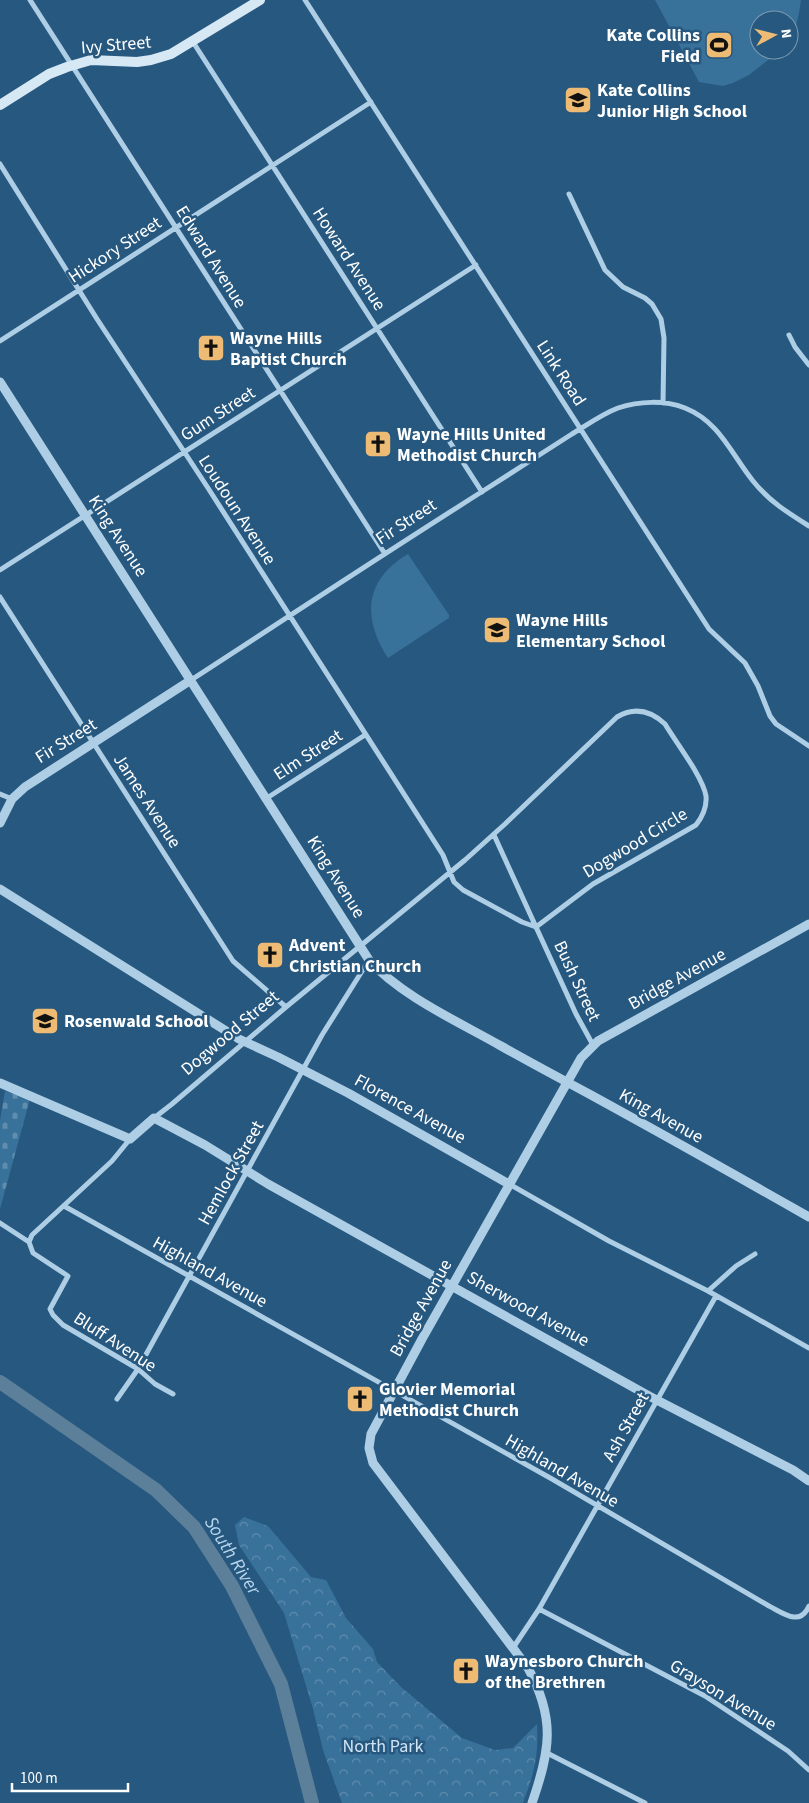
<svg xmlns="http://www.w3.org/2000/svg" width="809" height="1803" viewBox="0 0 809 1803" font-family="'Source Sans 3',sans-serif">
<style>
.grass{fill:#38719a}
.cemetery{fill:url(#cemetery-stones)}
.park{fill:url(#park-crowns)}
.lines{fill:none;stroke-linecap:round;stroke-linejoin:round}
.river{stroke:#5c7f9a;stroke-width:14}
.minor{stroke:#aecee5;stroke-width:5}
.tertiary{stroke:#aecee5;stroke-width:9}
.secondary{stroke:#d7e8f5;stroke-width:10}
.labels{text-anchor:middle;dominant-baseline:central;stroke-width:5;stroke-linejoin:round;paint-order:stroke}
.poi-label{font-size:18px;font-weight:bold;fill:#fff;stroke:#27587f;text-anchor:start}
.street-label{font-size:18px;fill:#fff;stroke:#27587f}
.park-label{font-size:18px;fill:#d1e5f4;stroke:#27587f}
.water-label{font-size:19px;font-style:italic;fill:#b9d7ed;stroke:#27587f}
</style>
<defs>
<pattern id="cemetery-stones" width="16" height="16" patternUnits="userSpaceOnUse" patternTransform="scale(1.25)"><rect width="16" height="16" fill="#38719a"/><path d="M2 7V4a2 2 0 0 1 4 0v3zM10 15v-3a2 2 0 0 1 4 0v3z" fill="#608dae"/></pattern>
<pattern id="park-crowns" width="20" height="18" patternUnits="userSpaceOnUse" patternTransform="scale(1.25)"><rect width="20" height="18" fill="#38719a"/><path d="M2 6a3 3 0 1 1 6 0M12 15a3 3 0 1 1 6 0" fill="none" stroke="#608dae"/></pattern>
</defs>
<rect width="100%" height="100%" fill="#27587f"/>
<path class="grass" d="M655 0H801C799 14 797 28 789 40V20H759V50H781L749 75 733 83 723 86 699 82Z
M408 554 449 615V618L388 658C362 618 364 580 408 554Z"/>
<path class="cemetery" d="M5 1091 30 1099 0 1209V1120Z"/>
<path class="park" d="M244 1517 268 1526 311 1577 326 1580 346 1618 373 1649 377 1662 401 1687 462 1738 495 1750 513 1748 537 1724C539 1755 534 1774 523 1803H342L323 1750 313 1709 284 1613 239 1545 235 1525Z"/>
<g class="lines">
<path class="river" d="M0 1382 156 1490 194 1527 232 1586 281 1684 312 1803"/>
<path class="minor" d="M30 0 385 554
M305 0 709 629 745 663 758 686 770 716 776 724 809 746
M193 42 482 492
M0 164 97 319 208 488 443 855 454 882 463 890 522 922 536 927 576 1014 593 1045
M569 194 605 270 623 287 645 298 652 304 661 319 664 338 663 403
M789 335 795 347 809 365
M0 341 371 102
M0 570 476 265
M0 597 233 961 286 1007
M191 680C288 617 385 553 483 491 513 472 542 453 572 434 587 425 602 414 618 408 639 401 664 400 685 408 720 422 731 454 753 481 769 501 788 513 809 526
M0 794 12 799
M267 798 365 735
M154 1118 172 1104 286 1007 465 860 505 824 617 717C634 707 650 710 665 724 675 741 703 777 706 796 707 807 703 816 696 825L593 884 536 927 494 835
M509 1184 609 1241 708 1291 809 1348
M64 1206 552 1479 769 1606C783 1613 800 1627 809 1606
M0 1223 29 1242
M29 1242 33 1253 68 1276 50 1309 53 1315 63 1325 138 1369 155 1384 173 1394
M29 1242 32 1235 112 1161 130 1139
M708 1291 736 1266 755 1254
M117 1399 138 1369 322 1035 369 960
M539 1609 705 1696 788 1751 809 1770
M513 1648 539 1609 716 1296
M547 1753 645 1803"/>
<path class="tertiary" d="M0 382 369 960C401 996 459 1022 501 1046 531 1063 561 1079 591 1095 664 1135 737 1176 809 1217
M0 823 12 799 25 787 191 680
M0 889 239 1039 278 1057 348 1093 509 1184
M0 1083 130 1139 154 1118 205 1145 268 1184 649 1396 793 1470 809 1481
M532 1803C550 1751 556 1719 528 1668L373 1463 369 1448 371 1434 422 1339 581 1058 598 1041 809 924"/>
<path class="secondary" d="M0 105 49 74 67 67 91 60 137 62 151 60 171 54 260 0"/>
</g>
<defs>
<g id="stadium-square" transform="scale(1.4375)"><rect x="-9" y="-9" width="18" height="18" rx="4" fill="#edbb74" stroke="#27587f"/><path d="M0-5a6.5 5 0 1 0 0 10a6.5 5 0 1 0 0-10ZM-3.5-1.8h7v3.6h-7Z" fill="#111"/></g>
<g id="school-square" transform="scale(1.4375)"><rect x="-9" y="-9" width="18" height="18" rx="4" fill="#edbb74" stroke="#27587f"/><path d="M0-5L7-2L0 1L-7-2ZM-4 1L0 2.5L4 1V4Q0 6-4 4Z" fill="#111"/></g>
<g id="church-square" transform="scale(1.4375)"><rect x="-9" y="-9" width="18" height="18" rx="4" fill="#edbb74" stroke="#27587f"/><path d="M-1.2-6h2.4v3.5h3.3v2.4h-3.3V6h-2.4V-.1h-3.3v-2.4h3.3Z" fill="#111"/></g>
</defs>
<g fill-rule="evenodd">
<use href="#stadium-square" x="719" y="45"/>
<use href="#school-square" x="578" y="100"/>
<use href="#church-square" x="211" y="348"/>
<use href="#church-square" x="378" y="444"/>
<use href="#school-square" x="497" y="630"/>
<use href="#church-square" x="270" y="955"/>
<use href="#school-square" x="45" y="1021"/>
<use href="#church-square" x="360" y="1399"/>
<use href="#church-square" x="466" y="1671"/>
</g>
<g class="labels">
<g class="poi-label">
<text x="700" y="35" text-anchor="end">Kate Collins<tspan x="700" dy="21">Field</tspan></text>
<text x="597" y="90">Kate Collins<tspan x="597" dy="21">Junior High School</tspan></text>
<text x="230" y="338">Wayne Hills<tspan x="230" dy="21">Baptist Church</tspan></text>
<text x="397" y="434">Wayne Hills United<tspan x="397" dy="21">Methodist Church</tspan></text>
<text x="516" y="620">Wayne Hills<tspan x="516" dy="21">Elementary School</tspan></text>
<text x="289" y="945">Advent<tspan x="289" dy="21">Christian Church</tspan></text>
<text x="64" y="1021">Rosenwald School</text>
<text x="379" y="1389">Glovier Memorial<tspan x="379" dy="21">Methodist Church</tspan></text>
<text x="485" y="1661">Waynesboro Church<tspan x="485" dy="21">of the Brethren</tspan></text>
</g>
<g class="street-label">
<text transform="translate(116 45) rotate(-5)">Ivy Street</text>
<text transform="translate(115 250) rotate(-33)">Hickory Street</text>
<text transform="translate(211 257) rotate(58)">Edward Avenue</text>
<text transform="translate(349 259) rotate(57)">Howard Avenue</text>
<text transform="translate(561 373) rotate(57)">Link Road</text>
<text transform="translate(218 414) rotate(-33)">Gum Street</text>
<text transform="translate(237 510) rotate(57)">Loudoun Avenue</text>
<text transform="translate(406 522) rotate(-33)">Fir Street</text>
<text transform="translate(118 536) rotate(57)">King Avenue</text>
<text transform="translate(66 741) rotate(-32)">Fir Street</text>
<text transform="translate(308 755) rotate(-33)">Elm Street</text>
<text transform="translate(147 801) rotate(57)">James Avenue</text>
<text transform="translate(635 843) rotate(-31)">Dogwood Circle</text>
<text transform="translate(336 877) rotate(58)">King Avenue</text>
<text transform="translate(677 979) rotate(-29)">Bridge Avenue</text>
<text transform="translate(577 981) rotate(65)">Bush Street</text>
<text transform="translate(230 1033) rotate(-40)">Dogwood Street</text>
<text transform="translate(410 1109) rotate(29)">Florence Avenue</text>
<text transform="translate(661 1116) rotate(29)">King Avenue</text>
<text transform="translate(231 1173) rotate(-61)">Hemlock Street</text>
<text transform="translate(210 1272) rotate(29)">Highland Avenue</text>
<text transform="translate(421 1308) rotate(-61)">Bridge Avenue</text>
<text transform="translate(528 1309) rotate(29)">Sherwood Avenue</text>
<text transform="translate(115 1342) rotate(33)">Bluff Avenue</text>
<text transform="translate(626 1427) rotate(-61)">Ash Street</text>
<text transform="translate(562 1471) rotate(30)">Highland Avenue</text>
<text transform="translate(723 1695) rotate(31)">Grayson Avenue</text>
</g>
<g class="park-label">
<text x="383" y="1746">North Park</text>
</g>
<g class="water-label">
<text transform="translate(232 1556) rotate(58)">South River</text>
</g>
</g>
<g transform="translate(774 35) rotate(83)"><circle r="24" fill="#27587f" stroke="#7d9bb2"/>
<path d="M0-4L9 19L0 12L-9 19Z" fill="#edbb74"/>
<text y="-8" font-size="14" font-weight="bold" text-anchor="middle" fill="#ffffff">N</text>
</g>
<path d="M12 1783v8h116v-8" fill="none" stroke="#ffffff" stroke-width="2.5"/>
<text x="20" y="1783" font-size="15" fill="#ffffff" stroke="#27587f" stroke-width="4" paint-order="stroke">100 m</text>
</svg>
